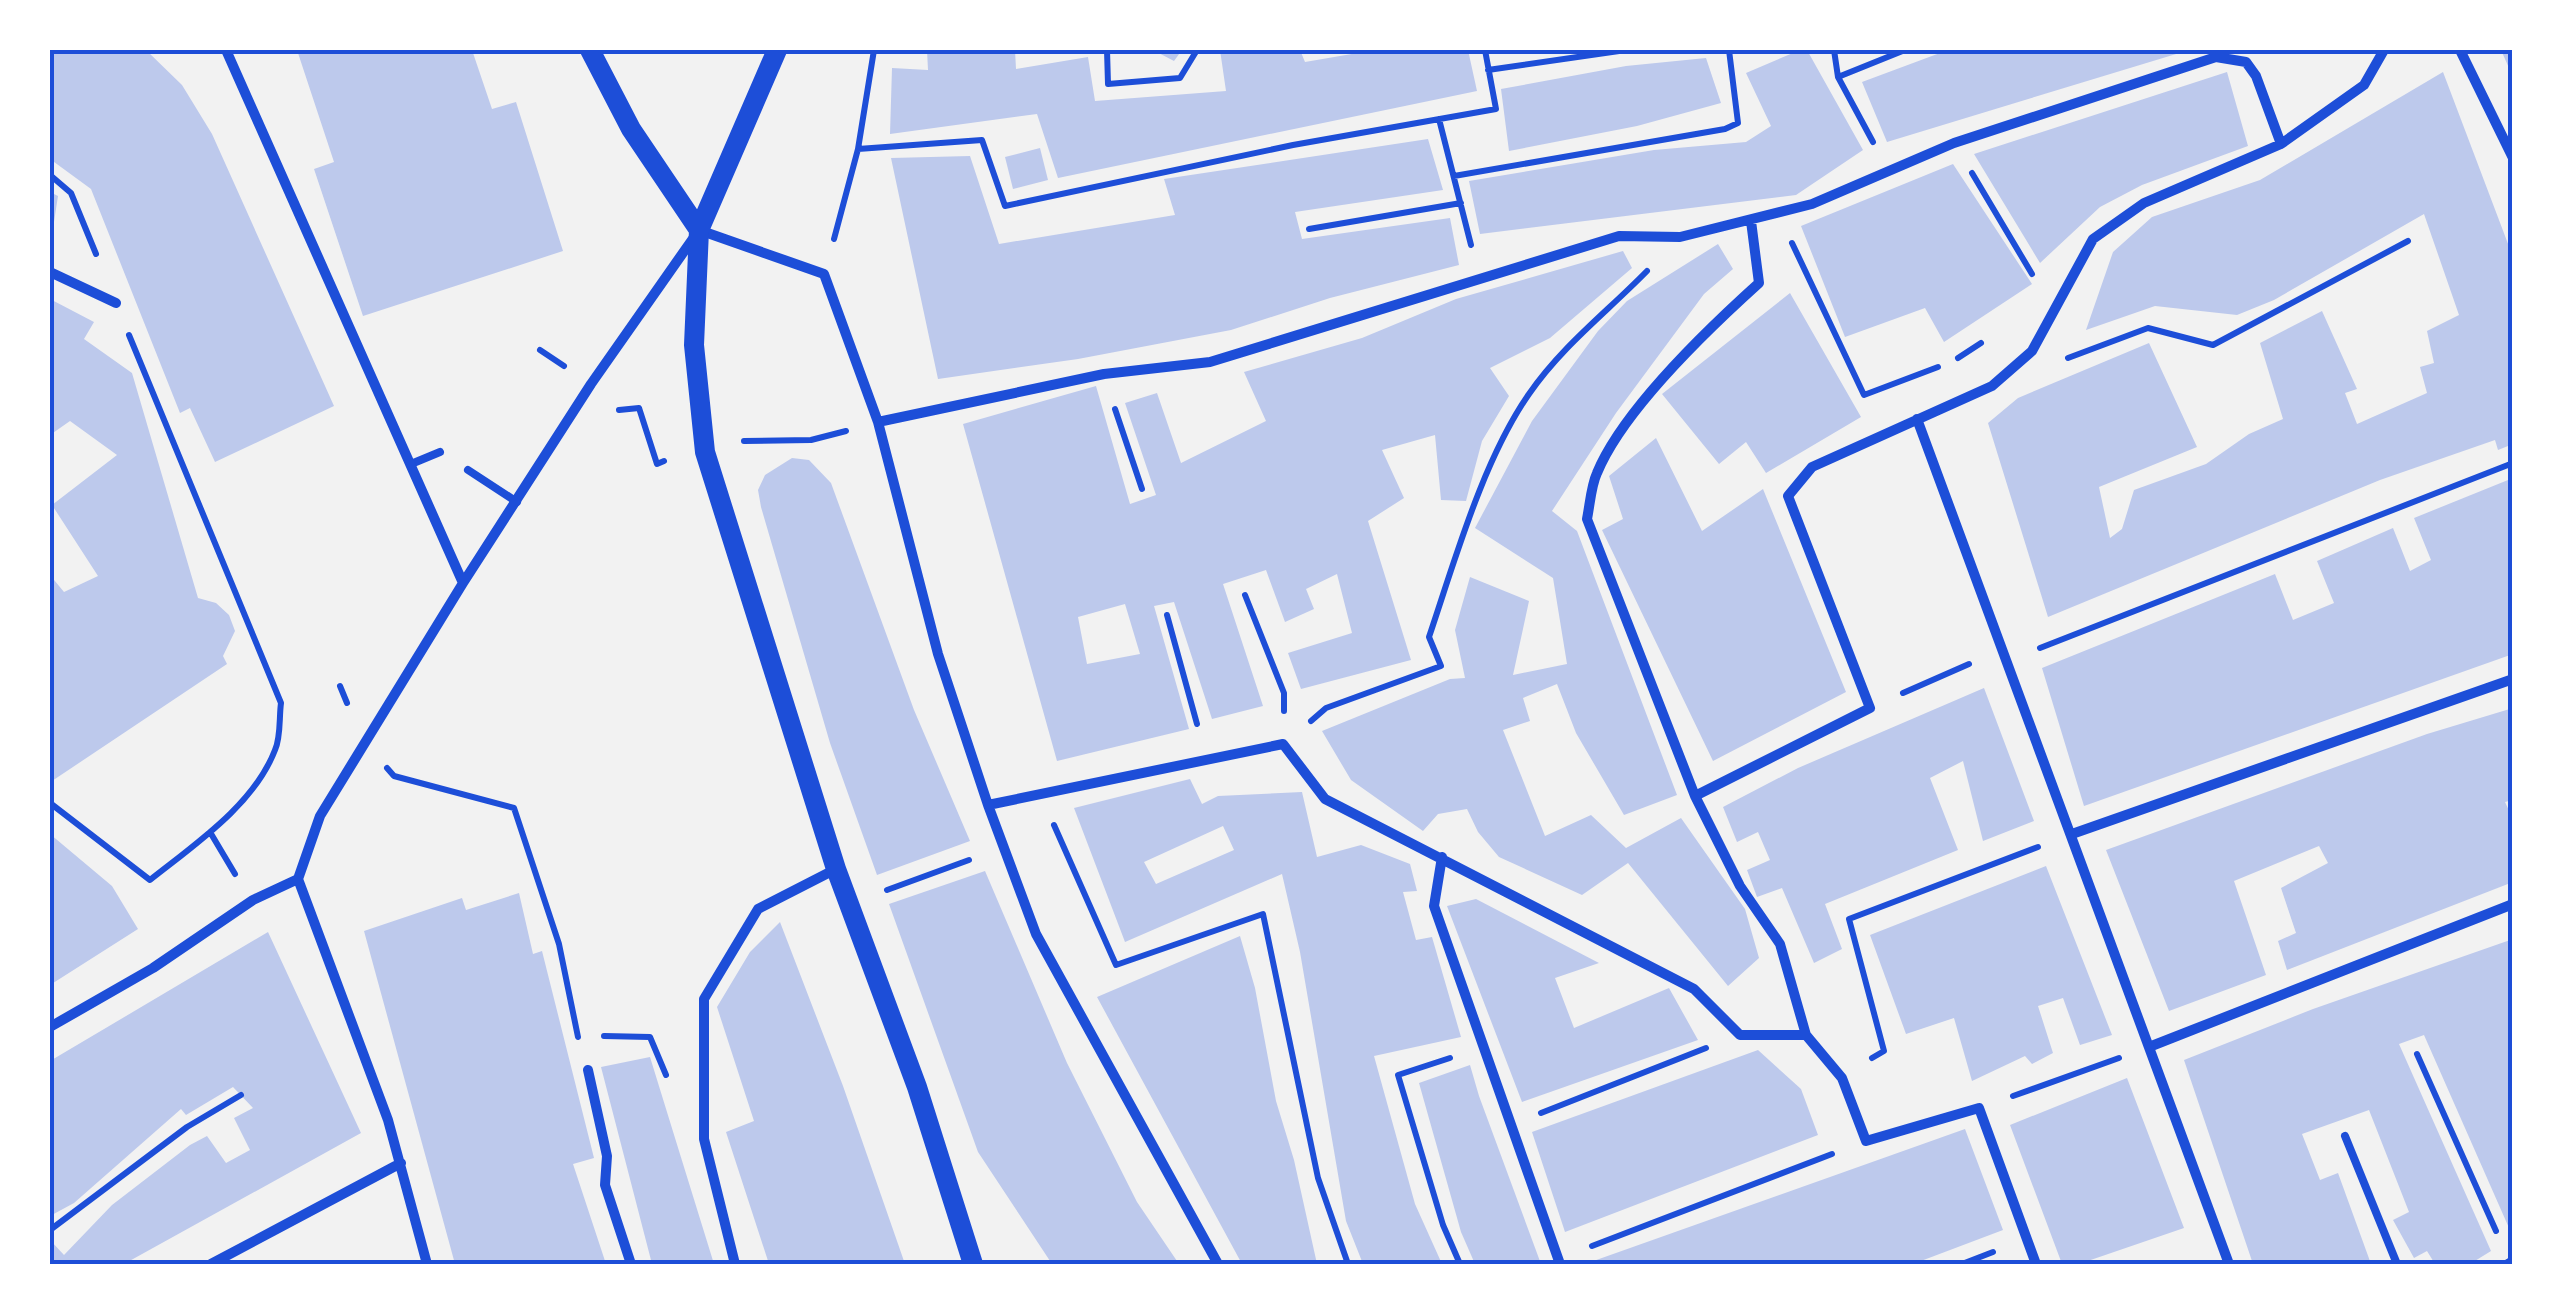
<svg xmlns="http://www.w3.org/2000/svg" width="2563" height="1314" viewBox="0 0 2563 1314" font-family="'Golos Text',sans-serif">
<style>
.building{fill:#bdc9ec;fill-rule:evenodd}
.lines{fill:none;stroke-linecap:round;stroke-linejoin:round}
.path{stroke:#1d4ed8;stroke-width:6}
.service{stroke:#1d4ed8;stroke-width:8}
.minor{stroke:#1d4ed8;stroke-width:10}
.secondary{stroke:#1d4ed8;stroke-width:20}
.neatline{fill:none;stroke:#1d4ed8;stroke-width:4}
</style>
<rect width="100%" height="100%" fill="#f2f2f2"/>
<path class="building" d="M50 50H146L182 85 212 134 334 406 215 462 190 408 180 413 91 189 50 159Z
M297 50H472L492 109 516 102 563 251 363 316 314 169 334 162Z
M927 50H1015L1016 69 1088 57 1095 101 1226 91 1220 50H1300L1305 62 1375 50H1468L1477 91 1058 178 1037 114 890 134 892 68 928 70Z
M1153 50H1182L1174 61Z
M1800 50H1807L1863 150 1796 195 1480 234 1469 181 1654 150 1746 142 1771 126 1746 73Z
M1948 50H2186V51L1887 142 1862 82Z
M2501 50H2513V77Z
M1706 58 1721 103 1637 126 1509 151 1501 89 1626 66Z
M2227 72 2248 146 2142 185 2100 207 2040 263 1974 154Z
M2443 72 2513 257V444L2498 450 2495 440 2380 480 2048 617 1988 423 2018 398 2149 343 2197 447 2099 487 2110 538 2122 529 2134 490 2206 464 2249 434 2283 419 2260 343 2322 311 2357 389 2345 393 2357 424 2427 393 2420 367 2434 363 2427 331 2459 315 2424 214 2274 300 2237 315 2155 306 2086 330 2113 252 2152 217 2260 180Z
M1428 139 1443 190 1295 212 1302 239 1450 218 1459 265 1330 298 1231 330 1078 359 938 379 891 158 970 156 999 244 1175 215 1164 179Z
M1040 148 1048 180 1013 189 1005 157Z
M1953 164 2032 284 1944 342 1925 308 1845 337 1801 226Z
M50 192 58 196 52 235 50 234Z
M1718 244 1733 269 1704 294 1616 413 1552 511 1577 531 1677 795 1624 815 1576 733 1557 684 1523 698 1530 721 1503 730 1545 836 1591 815 1626 848 1681 818 1745 909 1759 958 1728 986 1628 863 1582 895 1499 857 1478 832 1467 809 1438 814 1423 831 1351 780 1322 731 1450 679 1465 678 1455 630 1470 577 1529 601 1513 675 1567 664 1553 578 1475 528 1532 421 1598 331 1627 301Z
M1623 251 1632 268 1550 338 1490 368 1509 396 1482 441 1466 501 1441 500 1435 435 1382 450 1404 498 1368 521 1411 660 1301 689 1288 653 1352 633 1337 574 1306 589 1314 609 1285 622 1266 570 1223 584 1263 706 1212 719 1174 602 1154 606 1189 729 1057 761 963 424 1096 386 1130 504 1156 495 1125 403 1157 393 1181 463 1266 421 1244 372 1362 338 1456 299ZM1125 604 1140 654 1087 664 1078 617Z
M1790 293 1861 417 1766 473 1746 442 1719 464 1662 394Z
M50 299 94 322 84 339 132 373 198 598 216 603 229 615 235 631 223 656 227 664 52 781 50 575 64 592 98 576 52 505 117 455 70 421 50 435Z
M1656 438 1702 531 1763 489 1846 692 1713 761 1602 530 1623 519 1609 476Z
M792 458 809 460 831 483 914 710 970 841 877 875 830 743 761 507 758 490 765 475Z
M2513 478V654L2084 806 2042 668 2275 574 2293 620 2334 603 2317 561 2393 528 2410 571 2431 560 2414 518Z
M1984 688 2034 821 1983 841 1963 761 1930 778 1958 850 1825 904 1842 949 1814 963 1782 888 1757 897 1747 870 1770 860 1758 832 1737 842 1723 807 1798 768Z
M2513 708V800L2505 802 2513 819V882L2287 970 2278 941 2296 933 2281 888 2328 863 2319 846 2234 881 2266 975 2169 1011 2106 850 2427 734Z
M1190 779 1202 804 1218 796 1302 792 1317 857 1361 845 1410 864 1417 891 1403 892 1416 940 1432 937 1461 1037 1374 1056 1415 1204 1442 1264H1363L1346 1221 1300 952 1282 874 1125 942 1074 808ZM1223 826 1234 850 1156 884 1144 862Z
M50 834 112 886 138 929 50 985Z
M2046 866 2112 1035 2080 1045 2063 998 2038 1006 2053 1053 2032 1064 2025 1056 1972 1081 1954 1018 1906 1034 1870 935Z
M985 871 1067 1063 1137 1202 1179 1264H1052L978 1152 889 904Z
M519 893 533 954 542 951 594 1158 573 1164 606 1264H455L364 931 462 898 466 910Z
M1476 899 1599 963 1555 978 1574 1028 1669 988 1698 1040 1522 1102 1447 906Z
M780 922 843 1086 905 1264H769L726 1132 754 1121 717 1007 750 952Z
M268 932 361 1133 124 1264H50V1240L64 1255 112 1205 190 1145 207 1136 226 1163 250 1150 234 1118 253 1108 233 1087 186 1115 181 1109 74 1203 50 1216V1061Z
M1240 936 1255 988 1276 1101 1294 1160 1317 1264H1242L1097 997Z
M2513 939V1237L2424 1035 2399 1044 2491 1251 2470 1264H2435L2427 1251 2414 1258 2393 1220 2409 1212 2369 1110 2302 1134 2320 1180 2338 1173 2371 1264H2253L2184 1060 2313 1009Z
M1758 1050 1801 1089 1818 1135 1565 1232 1532 1132Z
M650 1057 675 1138 714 1264H652L601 1067Z
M1470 1065 1479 1096 1541 1264H1475L1461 1232 1419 1083Z
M2127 1078 2184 1228 2079 1264H2062L2010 1125Z
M1965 1129 2003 1230 1913 1264H1585Z"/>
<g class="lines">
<path class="path" d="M1107 50 1108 84 1180 78 1197 50
M1834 50 1838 77 1873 142
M1488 70 1626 50
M1838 77 1905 50
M1439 119 1471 245
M858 149 982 140 1005 206 1293 145 1496 109 1485 50
M1972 173 2032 274
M50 175 71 193 96 254
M1454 176 1725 129 1738 123 1729 50
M1309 229 1461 203
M834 239 858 149 874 50
M1792 243 1864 395 1938 367
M540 350 564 366
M1958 358 1981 343
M2068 358 2148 328 2213 345 2408 241
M1115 409 1142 489
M619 410 639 408 657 464 664 461
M744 441 811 440 846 431
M1245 595 1284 693V711
M1167 615 1197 724
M2040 648 2513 463
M340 686 347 703
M1903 693 1969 664
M1311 721 1326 708 1441 666 1429 637C1455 560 1483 460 1529 394 1562 346 1607 312 1647 271
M387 768 394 776 514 808 559 944 578 1037
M50 803 150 880C194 845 254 805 275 750 281 737 279 717 281 703L129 335
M1054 825 1116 965 1263 914 1318 1178 1348 1264
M210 832 235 874
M887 890 969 860
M604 1036 650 1037 666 1075
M2417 1054 2496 1231
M1450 1058 1398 1075 1443 1225 1460 1264
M1872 1058 1884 1051 1849 919 2038 847
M2013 1096 2119 1058
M1541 1113 1706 1048
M50 1230 187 1127 241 1095
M1592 1246 1832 1154
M1962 1264 1993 1252"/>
<path class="service" d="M411 464 440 452
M468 470 517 502
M2345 1136 2397 1264"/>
<path class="minor" d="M226 50 463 583
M2460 50 2513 158
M1751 221 1759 283C1708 329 1623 410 1597 473 1591 486 1590 504 1587 519L1695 796 1740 886 1780 944 1806 1035
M50 272 116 303
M1917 419 2229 1264
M878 422 1104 374 1210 362 1619 236 1680 237 1812 204 1954 143 2216 57 2246 62 2256 76 2281 144
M1695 796 1870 708 1788 496 1812 467 1992 386 2032 351 2093 239 2144 203 2281 144 2364 85 2384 50
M988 805 1283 744 1325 799 1694 989 1740 1035H1806L1842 1078 1866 1141 1979 1108 2036 1264
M2072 834 2513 679
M1442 857 1434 906 1560 1264
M298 879 320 816 463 583 591 384 699 230 824 274 878 422 938 654 988 805 1036 934 1218 1264
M298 879 388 1120 427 1264
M50 1027 153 968 253 900 298 879
M2149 1047 2513 904
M588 1070 607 1156 605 1185 631 1264
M211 1264 401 1163
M735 1264 704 1139V999L758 909 836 869
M2508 1264 2513 1261"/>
<path class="secondary" d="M590 50 631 129 699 230
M777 50 699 230 694 345 705 452 836 869 917 1087 973 1264"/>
</g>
<rect width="2563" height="1314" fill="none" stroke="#ffffff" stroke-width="105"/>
<rect x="52" y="52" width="2458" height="1210" class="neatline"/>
</svg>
